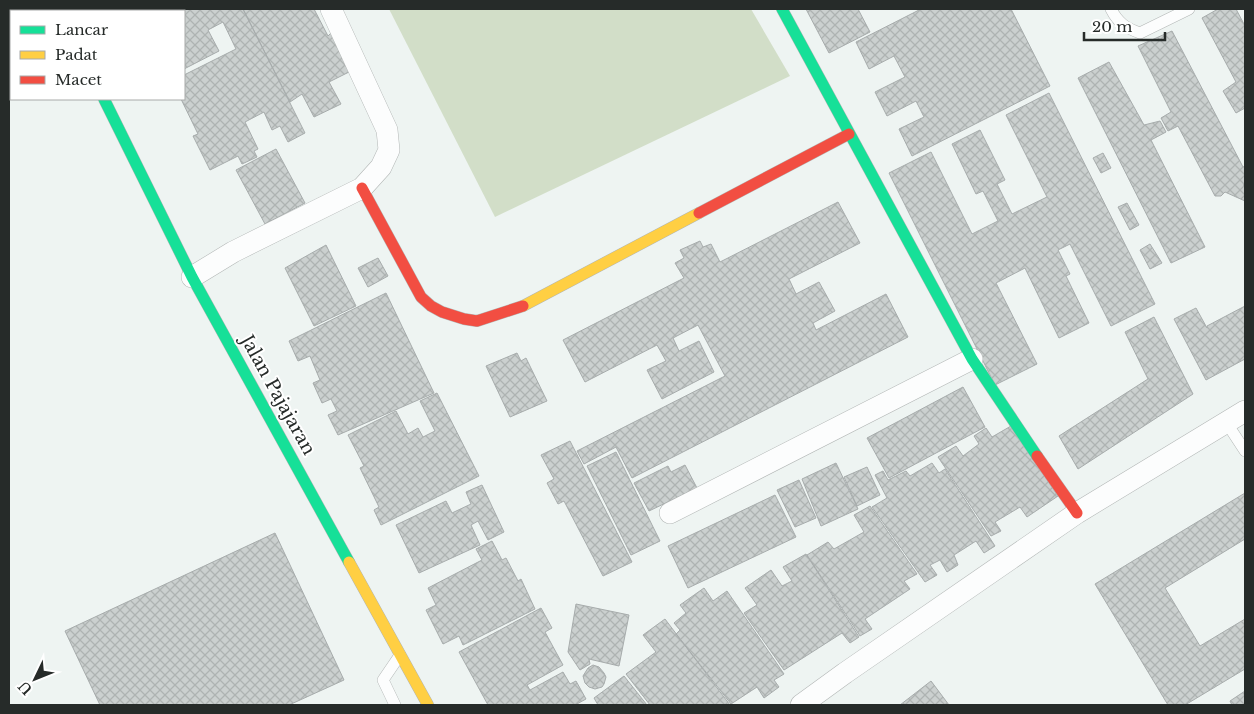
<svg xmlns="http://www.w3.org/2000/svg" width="1254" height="714" viewBox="0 0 1254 714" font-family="'Libre Baskerville',serif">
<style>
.green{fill:#d2dec8}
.building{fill:url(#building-cross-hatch);stroke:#a7acac}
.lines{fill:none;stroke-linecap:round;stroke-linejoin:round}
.lane-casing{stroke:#b2b6b5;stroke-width:12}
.street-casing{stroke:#b2b6b5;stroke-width:22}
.fast-casing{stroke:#b2b6b5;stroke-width:12}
.slow-casing{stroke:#b2b6b5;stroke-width:12}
.jam-casing{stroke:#b2b6b5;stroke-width:12}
.lane{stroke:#fcfdfd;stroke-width:11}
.street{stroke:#fcfdfd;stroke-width:21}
.fast{stroke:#16e098;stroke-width:11}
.slow{stroke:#ffcf43;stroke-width:11}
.jam{stroke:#f24e42;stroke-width:11}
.labels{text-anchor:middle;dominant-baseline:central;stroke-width:4;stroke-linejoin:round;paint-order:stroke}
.street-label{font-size:18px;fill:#262b29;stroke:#fff}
</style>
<defs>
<pattern id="building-cross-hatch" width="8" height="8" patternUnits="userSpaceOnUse" patternTransform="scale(1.25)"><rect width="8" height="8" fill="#cbd0cf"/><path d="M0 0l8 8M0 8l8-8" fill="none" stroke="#aeb3b2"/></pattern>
</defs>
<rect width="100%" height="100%" fill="#eef4f2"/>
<path class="green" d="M389 9H751L790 76 495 217Z"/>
<path class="building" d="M134 9H243L305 133 288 142 280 126 272 130 264 112 245 122 258 149 254 151 257 157 242 164 238 156 210 170 193 136 198 134 181 99H184V75L236 49 223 22 208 30 219 51 184 69V11H135Z
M243 9H314L328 36 331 33 351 71 329 82 341 104 314 117 302 94 290 102Z
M806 9H858L870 32 829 53Z
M921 9H1011L1050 86 912 156 899 129 924 117 916 101 887 116 875 92 905 77 894 56 869 69 856 42Z
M1218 9H1236L1245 26V108L1236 113 1223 91 1236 82 1202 18Z
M1172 31 1243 167 1245 166V184L1243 185 1245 186V201L1225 192 1221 196H1215L1178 126 1168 131 1161 118 1171 112 1138 46Z
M1109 62 1144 125 1160 121 1166 132 1151 140 1205 247 1171 263 1078 78Z
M1049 93 1155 304 1111 326 1070 244 1058 250 1070 274 1066 276 1089 323 1059 338 1025 268 996 283 1037 364 995 385 889 173 931 152 972 234 998 221 983 191 976 194 952 144 980 130 1005 180 997 184 1012 214 1047 197 1006 115Z
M276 149 305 203 265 224 236 170Z
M1103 153 1111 168 1101 173 1093 158Z
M838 202 860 243 789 279 796 294 819 282 835 311 813 323 816 330 886 294 908 337 632 478 616 447 584 464 577 451 725 376 698 325 673 338 679 351 699 341 714 372 662 399 647 370 666 361 657 345 585 382 563 340 684 278 675 263 684 258 680 250 700 241 703 247 711 244 720 262Z
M1127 203 1139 225 1130 230 1118 207Z
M1150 244 1162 263 1150 269 1140 250Z
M326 245 356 306 314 326 285 268Z
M378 258 388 276 368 287 358 268Z
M386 293 434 393 338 435 328 415 337 411 331 399 322 403 313 383 320 380 310 356 298 361 289 341Z
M1245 306V359L1206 380 1174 319 1196 308 1207 328V326Z
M1154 317 1193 394 1078 469 1059 436 1148 379 1125 332Z
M517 353 521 361 526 358 547 401 510 417 486 366Z
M963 387 985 427 889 478 867 438Z
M437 393 479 476 381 525 374 510 379 507 360 468 364 466 348 435 396 411 408 434 418 428 423 437 435 431 420 401Z
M1011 426 1058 496 1027 517 1020 507 995 522 1001 531 991 536 938 457 956 446 963 456 979 444 974 436 986 428 992 437Z
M570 441 632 562 603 576 564 501 558 504 547 483 554 479 541 455Z
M616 452 660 541 631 555 587 466Z
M836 463 858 509 821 526 802 479Z
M932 463 939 473 945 469 995 546 984 553 976 541 954 555 958 565 947 572 940 560 930 565 937 575 925 582 872 507 887 498 875 475 883 471 888 480 906 471 910 476Z
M685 465 697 488 649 511 634 483 668 466 671 472Z
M867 467 880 495 857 506 844 477Z
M799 480 816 518 795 527 777 490Z
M482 485 504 532 488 540 478 521 471 525 480 545 419 573 396 525 446 501 452 513 471 504 466 492Z
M1245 493V539L1165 588 1200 646 1245 619V669L1185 705H1168L1095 584Z
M775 495 796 537 688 588 668 546Z
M870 506 917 574 904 581 910 589 865 619 872 629 860 636 807 555 828 542 834 549 864 532 854 515Z
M275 533 344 680 289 705H100L65 631Z
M492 541 502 560 506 558 518 581 521 579 535 609 463 645 459 636 443 644 426 610 436 605 428 588 482 560 476 549Z
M806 554 859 637 850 643 842 633 784 670 744 613 757 605 745 588 771 570 782 586 792 581 783 567Z
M704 588 713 601 727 591 784 674 774 680 779 687 764 698 757 687 731 704 676 634 680 630 674 623 686 613 680 605Z
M576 604 629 615 619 666 589 659 590 664 580 670 568 652Z
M541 608 552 628 545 632 563 665 527 685 530 690 563 672 570 684 576 681 586 699 575 705H488L459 652Z
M665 619 730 705H650L626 674 656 652 643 635Z
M593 665 599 667 604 673 606 677 604 684 602 687 595 689 589 687 585 683 583 676 588 668Z
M624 676 647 705H598L594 698Z
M931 681 949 705H900Z
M1245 691V705H1232L1230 701Z"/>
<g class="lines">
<g class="lane-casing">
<path id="lane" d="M1111 9C1118 23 1126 28 1140 33L1189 9
M1226 422 1245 451
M395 705 383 680 400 655"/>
</g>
<g class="street-casing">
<path id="street" d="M192 277 233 252 362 188 381 167 389 150 387 130 331 9
M670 513 972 359
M801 705 845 673 1077 513 1245 411"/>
</g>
<g class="fast-casing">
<path id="fast" d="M59 9 60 11
M782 9 972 359 1037 456
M104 99 192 277 349 562"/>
</g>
<g class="slow-casing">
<path id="slow" d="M523 306 699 213
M349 562 428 705"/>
</g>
<g class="jam-casing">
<path id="jam" d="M362 188 421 297 431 306 442 312 464 319 477 321 523 306
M699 213 849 134
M1037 456 1077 513"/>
</g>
<use href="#lane" class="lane"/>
<use href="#street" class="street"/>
<use href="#fast" class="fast"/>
<use href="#slow" class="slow"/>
<use href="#jam" class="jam"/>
</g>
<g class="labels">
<g class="street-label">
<text transform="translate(278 395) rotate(61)">Jalan Pajajaran</text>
</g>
</g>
<rect width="1254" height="714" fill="none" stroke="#262b29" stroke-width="20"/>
<rect x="10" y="10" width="175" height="90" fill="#ffffff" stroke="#a8aaa9"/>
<rect x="20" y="26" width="25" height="8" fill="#16e098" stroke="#a8aaa9"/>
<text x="55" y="35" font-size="15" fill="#262b29">Lancar</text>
<rect x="20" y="51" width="25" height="8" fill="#ffcf43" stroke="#a8aaa9"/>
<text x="55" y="60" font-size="15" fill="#262b29">Padat</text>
<rect x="20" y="76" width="25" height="8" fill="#f24e42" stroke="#a8aaa9"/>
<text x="55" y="85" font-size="15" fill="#262b29">Macet</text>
<g transform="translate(35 679) rotate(227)" stroke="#ffffff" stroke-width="4" paint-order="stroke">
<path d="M0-4L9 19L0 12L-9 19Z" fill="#262b29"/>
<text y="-8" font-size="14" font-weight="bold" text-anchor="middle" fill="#262b29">U</text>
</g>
<path d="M1084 32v8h81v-8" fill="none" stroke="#262b29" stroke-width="2.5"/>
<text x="1092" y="32" font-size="15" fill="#262b29" stroke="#ffffff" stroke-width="4" paint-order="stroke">20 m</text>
</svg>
